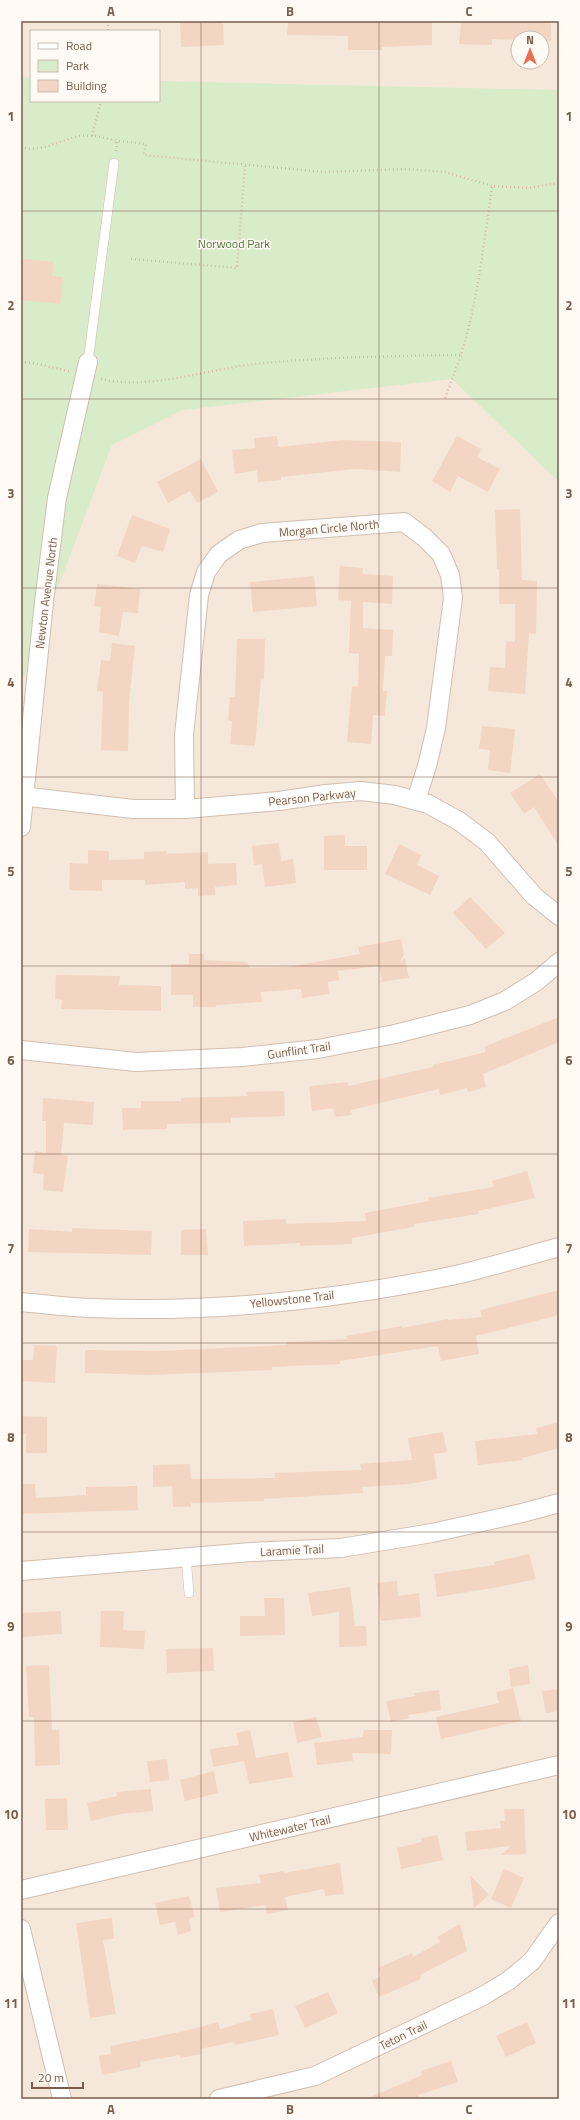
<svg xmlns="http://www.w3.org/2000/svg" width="580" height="2120" viewBox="0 0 580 2120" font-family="'Titillium Web',sans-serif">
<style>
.residential{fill:#f5e8da;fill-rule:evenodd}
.green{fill:#d8ecc9}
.building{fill:#f3d5c3}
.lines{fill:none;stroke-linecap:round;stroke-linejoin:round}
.service-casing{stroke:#d1beb0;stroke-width:10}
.minor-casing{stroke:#d1beb0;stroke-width:20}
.path{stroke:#d9b8a5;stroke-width:2.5;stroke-dasharray:1 3;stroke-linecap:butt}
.service{stroke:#fff;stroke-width:9}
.minor{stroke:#fff;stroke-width:18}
.grid{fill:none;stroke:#7a5c4d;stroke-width:1;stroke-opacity:0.55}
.labels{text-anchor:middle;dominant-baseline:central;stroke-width:3;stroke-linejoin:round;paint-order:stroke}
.park-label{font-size:12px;fill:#537a41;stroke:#fffaf3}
.street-label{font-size:12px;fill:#7a5c4d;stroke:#fffaf3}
.neatline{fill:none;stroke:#7a5c4d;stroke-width:1.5}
.grid-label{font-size:13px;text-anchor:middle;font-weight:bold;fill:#7a5c4d}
</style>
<rect width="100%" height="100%" fill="#fdf6ec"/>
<path class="residential" d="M21 21H559V2099H21ZM31 31H159V101H31ZM518 38H542V62H518Z"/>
<path class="green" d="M21 77 31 78V101H159V81L559 90V482L452 379 183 410 112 445 21 684Z"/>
<path class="building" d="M180 21H223L224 45 181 47Z
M288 21H432V45L382 47V50H348V36L287 35Z
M461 21 551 22V41H542V38H518V40L492 39V45L459 44Z
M23 259 54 262 52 276 63 277 60 304 21 300V273Z
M277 436 278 447 343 440 401 442 400 472 354 469 281 477V480L258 482 257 470 235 474 232 450 255 448 254 438Z
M457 436 481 449 477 457 500 469 488 492 458 476 450 492 432 481Z
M201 459 218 492 197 503 190 491 168 503 157 482Z
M520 509 522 580 537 581 536 634 529 633 525 694 488 691 490 667 505 668 506 641 515 642V604H499V569H497L495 510Z
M132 515 170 529 163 552 142 546 135 563 117 556Z
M340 566 363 568 362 574 393 576 392 604 363 602V628L393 630 392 656H385L383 691H387L385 716 373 715 371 744 347 742 352 686 358 687 359 654 349 653 351 601 338 600Z
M314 576 317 606 253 612 250 582Z
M97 584 140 589 138 613 123 612 119 636 99 632 101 607 94 606Z
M237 639H265L264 680 261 679 255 746 230 744 232 721 228 720 230 697H235Z
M112 643 135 646 129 702 128 751 101 750 103 692 97 691 101 660 110 661Z
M482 726 515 729 510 773 488 770 490 750 479 749Z
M540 774 559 802V846L534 807 524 814 510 793Z
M345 835V846H367V870H324V836Z
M279 843 281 861 293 859 296 883 265 887 262 864 254 865 252 846Z
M399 844 421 855 417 865 439 876 430 895 385 874Z
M88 850 109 851V860L144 859V852L166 851V854L208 852V864L236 863 237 885 215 887V895L198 896V888L185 889V882L145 885V880H102V891L69 890 70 863 88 864Z
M470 897 505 933 486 949 453 913Z
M401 939 404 954 400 963 405 958 409 978 379 982 382 980 379 966 338 971 339 980 328 982 329 994 302 998 301 989 261 992 262 1002 216 1005V1007H193V995H171V964H189V954H204V960L247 962 249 968 288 967 360 954 358 947Z
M56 975 120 976 119 985 161 986V1011L61 1009 62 1000 55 999Z
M559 1017V1042L483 1074 486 1087 468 1092 467 1088 440 1095 439 1089 351 1110 352 1115 335 1117 333 1108 312 1111 309 1086 348 1082V1086L433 1067V1065L486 1052 484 1047Z
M284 1091 285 1116 231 1118V1123L167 1124V1129L123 1130 122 1108H141V1101H181V1098L247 1096 246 1092Z
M43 1098 94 1102 93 1125 64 1123 61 1155 68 1156 63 1192 43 1190 44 1174 33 1173 35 1151 46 1153V1121H42Z
M527 1171 535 1198 478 1211 479 1214 414 1224V1227L352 1238V1244L300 1246V1243L244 1246 243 1221 286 1219V1224L366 1221 365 1213 429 1201 428 1198 494 1187 492 1181Z
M72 1228 152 1231 151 1255 28 1252 29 1229 72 1232Z
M206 1229 208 1255H181V1230Z
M559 1290V1315L476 1336 479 1354 441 1361 438 1346 340 1361V1364L272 1367V1370L150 1375 85 1373V1350L158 1351 287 1345V1342L347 1339 346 1336 402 1326V1328L448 1319V1320L482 1317 480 1310Z
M34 1345 57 1346 55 1383 21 1381V1360H33Z
M21 1416 47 1417V1453H26V1434H21Z
M559 1422V1448L523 1458V1460L478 1465 475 1441 537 1434 536 1428Z
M443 1432 447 1452 434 1454 437 1479 409 1484 362 1487 363 1493 264 1499V1501L191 1503V1507H173L172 1486 153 1487V1465L190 1464 191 1479 275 1478 274 1473 362 1470 360 1464 412 1460 408 1438Z
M21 1484H35L36 1498 86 1495V1487L137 1486 138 1510 21 1514Z
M529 1554 536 1579 499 1587 437 1597 434 1574 495 1565 494 1562Z
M397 1581 398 1596 419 1593 421 1617 381 1621 377 1583Z
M350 1587 355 1626H366L367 1646 339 1647V1612L312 1616 308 1593Z
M264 1598H284L285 1635 240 1636V1616H265Z
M61 1611 62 1634 21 1637V1613Z
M101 1611H124L123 1630 145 1631 144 1649 100 1647Z
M213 1648 214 1671 167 1673 166 1649Z
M49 1665 52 1730H59L60 1765 35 1766 34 1717H29L26 1666Z
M528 1665 530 1684 511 1687 509 1669Z
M513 1688 521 1721 441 1739 436 1717 499 1703 496 1692Z
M559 1689V1711L546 1713 542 1691Z
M439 1690 441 1710 408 1715 409 1718 391 1722 386 1701 415 1696 414 1693Z
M316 1717 322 1737 297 1743 293 1722Z
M250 1730 256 1758 288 1752 293 1777 249 1784 244 1761 213 1767 210 1749 239 1745 236 1733Z
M364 1730H392L391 1754 352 1753 353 1761 317 1765 314 1743 363 1737Z
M167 1759 169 1780 150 1782 147 1761Z
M214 1771 218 1793 185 1801 180 1780Z
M151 1789 153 1811 121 1814 91 1821 87 1803 117 1796 116 1792Z
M67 1798 68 1830H46L45 1799Z
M504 1809H524L526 1854 501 1855 511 1846 467 1851 465 1832 501 1828 500 1821H505Z
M437 1835 443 1860 401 1869 397 1848 421 1842V1838Z
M340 1863 344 1894 325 1896 324 1889 285 1897 288 1910 267 1914 265 1905 220 1912 216 1888 261 1883 259 1875 284 1871V1873Z
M504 1869 524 1878 511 1908 491 1899Z
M470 1875 489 1895 474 1908Z
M189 1896 195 1917 189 1918 191 1931 178 1935 175 1922 160 1925 155 1903Z
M112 1918 114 1939 103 1940 116 2014 90 2018 76 1923Z
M460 1924 467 1951 420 1975 421 1979 379 1997 372 1981 381 1976 378 1968 412 1953 413 1957 440 1942 437 1937Z
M328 1992 338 2013 305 2028 295 2006Z
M273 2009 279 2035 235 2045 234 2042 200 2049 201 2054 181 2058 180 2055 140 2062 141 2067 102 2075 99 2056 111 2054 110 2046 185 2031 218 2022 220 2029 251 2020 250 2014Z
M527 2022 536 2043 506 2057 496 2036Z
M451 2061 458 2082 418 2095 420 2099H366L422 2075 421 2071Z"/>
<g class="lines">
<g class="service-casing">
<path id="service" d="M88 362 114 163
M186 1557 189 1593"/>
</g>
<g class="minor-casing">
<path id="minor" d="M21 796 133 809H185L279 801 326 794 361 791 395 795 428 804 459 821 487 842 534 896 559 916
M185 809 184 735 199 595 206 572 219 554 239 540 262 533 404 522 425 538 441 554 450 575 453 598 436 728 427 766 416 800
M21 827 44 602 57 498 88 362
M21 1050 136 1062 242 1057 318 1049 395 1034 470 1015 505 1001 537 981 559 962
M21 1302C44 1304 67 1307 90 1308 210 1313 334 1300 451 1276 487 1268 523 1257 559 1247
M21 1571 251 1552 341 1548 432 1533 522 1513 559 1503
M21 1890 559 1765
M21 1929 62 2099
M219 2099 315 2076 481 1997 508 1981 532 1961 559 1923"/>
</g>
<path class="path" d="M108 21V31
M92 136 101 101
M21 147C42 153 59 140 80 136 92 134 105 138 117 141
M116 151 117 141 146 144 144 155 324 172 406 169 445 172 492 186
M131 259 237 268 245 166
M21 362 33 363 69 371
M101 379C151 390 204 370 254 364 323 357 392 356 461 355 478 300 484 242 492 186L527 188 559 183
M445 398 461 355"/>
<use href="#service" class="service"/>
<use href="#minor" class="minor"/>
</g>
<path class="grid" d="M201 21V2099M379 21V2099M21 211H559M21 399H559M21 588H559M21 777H559M21 966H559M21 1154H559M21 1343H559M21 1532H559M21 1721H559M21 1909H559"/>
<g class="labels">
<g class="park-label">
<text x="234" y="243">Norwood Park</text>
</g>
<g class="street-label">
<text transform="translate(329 528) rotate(-5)">Morgan Circle North</text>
<text transform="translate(46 593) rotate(-83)">Newton Avenue North</text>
<text transform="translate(312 797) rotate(-6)">Pearson Parkway</text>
<text transform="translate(299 1050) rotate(-8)">Gunflint Trail</text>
<text transform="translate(292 1299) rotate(-6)">Yellowstone Trail</text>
<text transform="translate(292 1550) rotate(-3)">Laramie Trail</text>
<text transform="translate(290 1828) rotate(-13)">Whitewater Trail</text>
<text transform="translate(403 2035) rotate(-26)">Teton Trail</text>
</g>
</g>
<rect width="580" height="2120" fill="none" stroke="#fffaf3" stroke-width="44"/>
<rect x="30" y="30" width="130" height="72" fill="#fffaf3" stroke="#cabbb1"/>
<rect x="38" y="43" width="20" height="6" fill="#ffffff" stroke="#cabbb1"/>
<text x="66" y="50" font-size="12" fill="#7a5c4d">Road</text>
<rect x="38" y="60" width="20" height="12" fill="#d8ecc9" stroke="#cabbb1"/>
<text x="66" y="70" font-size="12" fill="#7a5c4d">Park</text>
<rect x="38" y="80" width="20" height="12" fill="#f3d5c3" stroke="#cabbb1"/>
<text x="66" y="90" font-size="12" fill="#7a5c4d">Building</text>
<g transform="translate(530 50)"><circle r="19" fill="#fffaf3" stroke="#cabbb1"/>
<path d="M0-3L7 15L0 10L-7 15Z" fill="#e76f51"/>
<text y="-6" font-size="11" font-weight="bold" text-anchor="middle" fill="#7a5c4d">N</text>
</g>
<path d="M32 2082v6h51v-6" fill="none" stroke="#7a5c4d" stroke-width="2"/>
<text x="38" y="2082" font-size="12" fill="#7a5c4d" stroke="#fffaf3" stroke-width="3" paint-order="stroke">20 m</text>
<rect x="22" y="22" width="536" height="2076" class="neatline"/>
<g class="grid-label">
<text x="111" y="16">A</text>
<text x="290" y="16">B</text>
<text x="469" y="16">C</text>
<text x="11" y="121">1</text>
<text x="569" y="121">1</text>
<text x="11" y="310">2</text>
<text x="569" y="310">2</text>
<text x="11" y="498">3</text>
<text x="569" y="498">3</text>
<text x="11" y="687">4</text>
<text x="569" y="687">4</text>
<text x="11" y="876">5</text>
<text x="569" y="876">5</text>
<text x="11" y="1065">6</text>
<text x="569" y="1065">6</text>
<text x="11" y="1253">7</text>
<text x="569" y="1253">7</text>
<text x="11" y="1442">8</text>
<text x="569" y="1442">8</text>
<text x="11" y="1631">9</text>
<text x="569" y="1631">9</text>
<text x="11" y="1819">10</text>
<text x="569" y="1819">10</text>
<text x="11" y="2008">11</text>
<text x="569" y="2008">11</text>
<text x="111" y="2114">A</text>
<text x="290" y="2114">B</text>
<text x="469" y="2114">C</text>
</g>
</svg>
